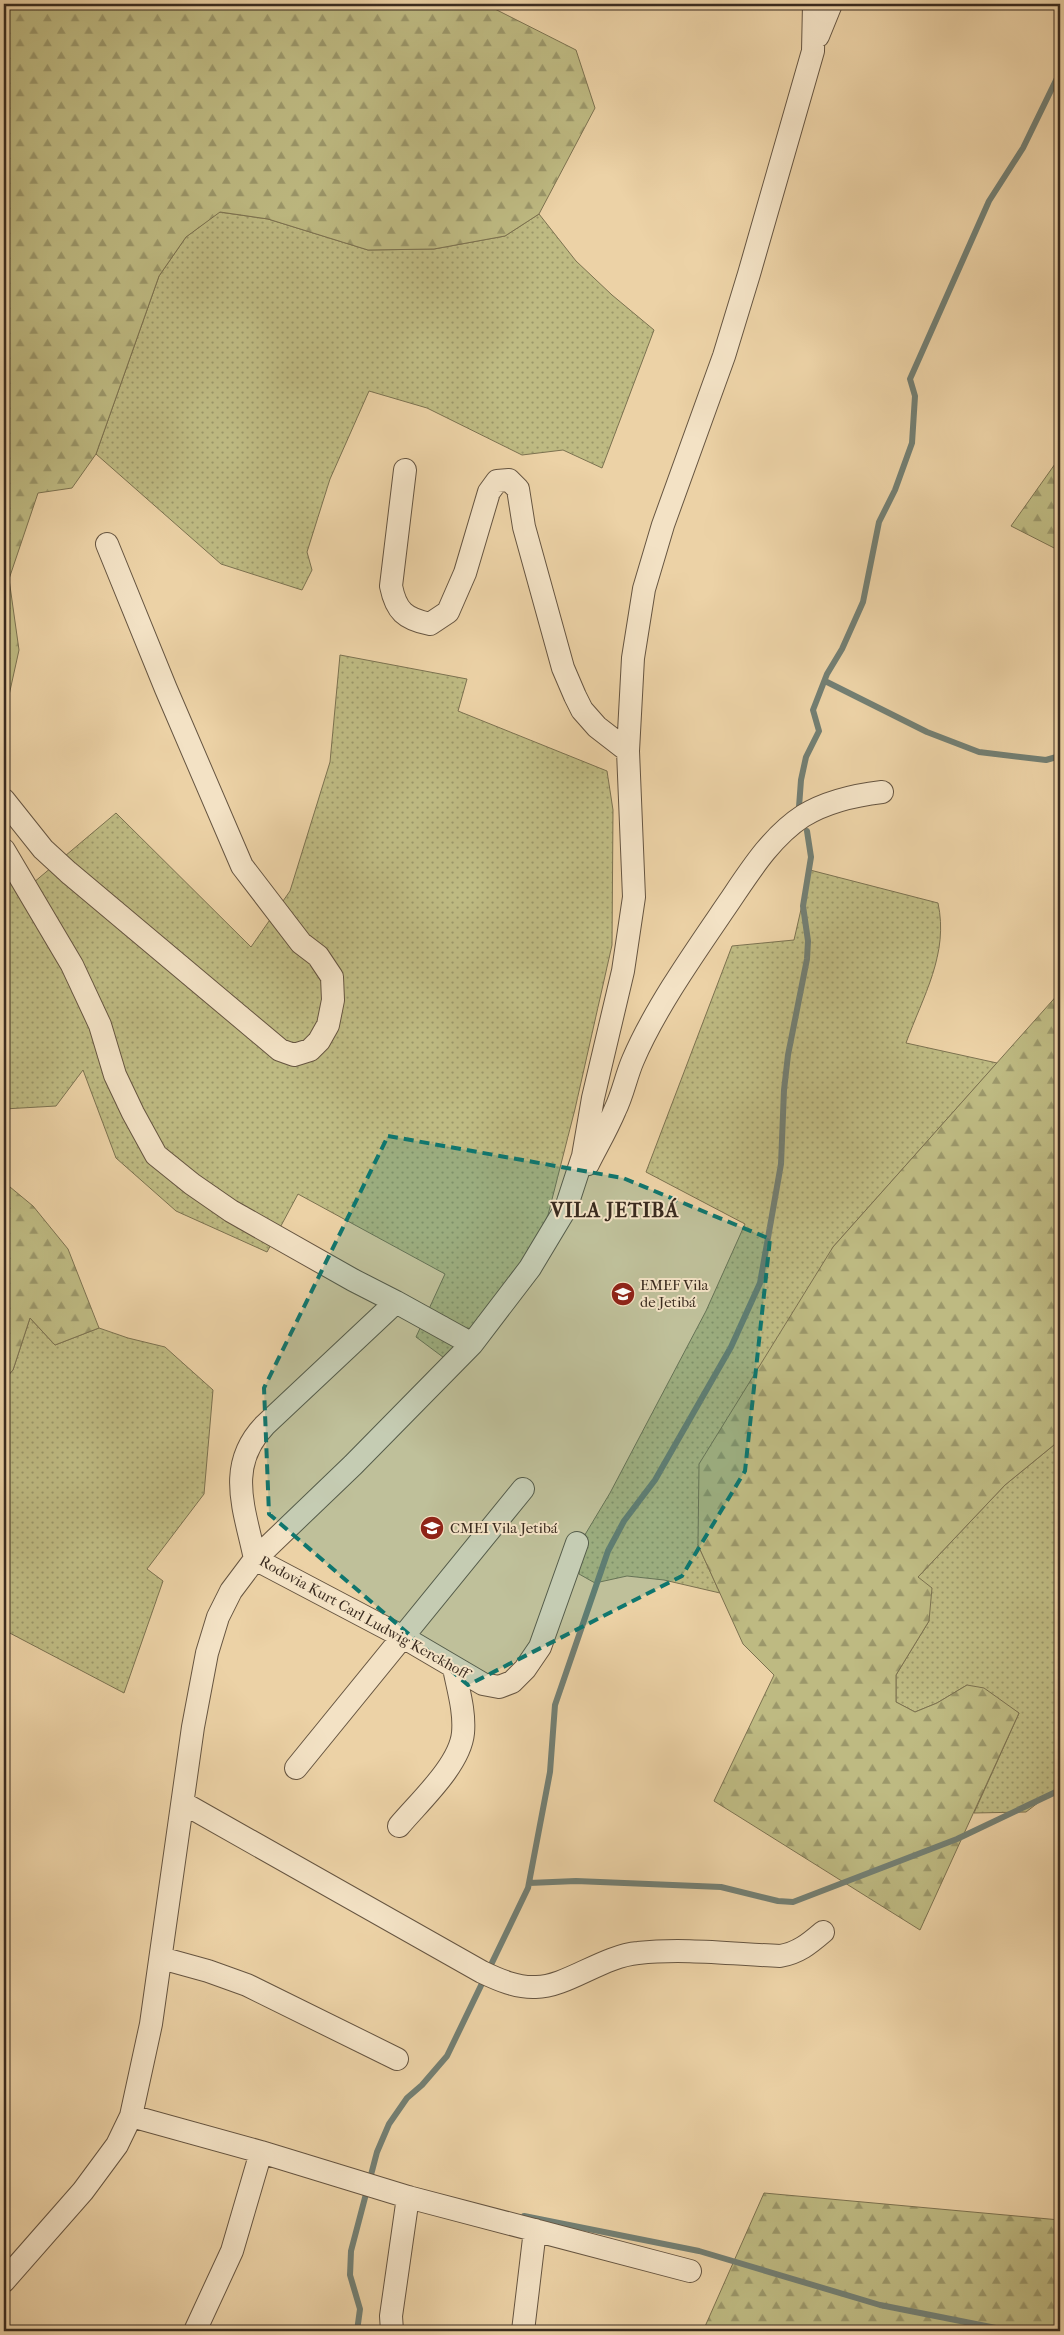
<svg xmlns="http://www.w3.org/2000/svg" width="1064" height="2335" viewBox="0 0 1064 2335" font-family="'IM FELL French Canon',serif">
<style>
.grass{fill:url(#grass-dots);stroke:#7c7250}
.forest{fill:url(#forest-firs);stroke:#7c7250}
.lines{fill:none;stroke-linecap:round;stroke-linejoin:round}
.stream{stroke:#737f73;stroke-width:6}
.minor-casing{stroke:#665541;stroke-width:24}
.minor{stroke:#f3e2c5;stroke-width:22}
.marked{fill:#0f766e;fill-opacity:0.2;stroke:#0f766e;stroke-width:4;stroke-dasharray:10 6;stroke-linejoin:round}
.labels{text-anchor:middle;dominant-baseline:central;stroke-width:4;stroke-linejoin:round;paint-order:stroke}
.poi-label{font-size:15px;fill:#3a2b1f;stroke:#f3e2c5;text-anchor:start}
.street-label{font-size:15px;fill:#3a2b1f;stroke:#f3e2c5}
.district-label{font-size:20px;font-weight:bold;letter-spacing:1px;fill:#3a2b1f;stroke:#f3e2c5}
</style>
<defs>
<pattern id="grass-dots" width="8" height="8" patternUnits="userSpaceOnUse" patternTransform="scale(1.25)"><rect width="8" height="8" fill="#beba82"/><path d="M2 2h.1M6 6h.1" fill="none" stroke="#9b976a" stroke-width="1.8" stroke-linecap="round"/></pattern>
<pattern id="forest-firs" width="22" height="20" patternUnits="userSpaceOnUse" patternTransform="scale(1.25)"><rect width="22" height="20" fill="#beba82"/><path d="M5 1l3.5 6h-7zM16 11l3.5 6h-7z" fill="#9b976a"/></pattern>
</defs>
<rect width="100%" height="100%" fill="#ecd2a6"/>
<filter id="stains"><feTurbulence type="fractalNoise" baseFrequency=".004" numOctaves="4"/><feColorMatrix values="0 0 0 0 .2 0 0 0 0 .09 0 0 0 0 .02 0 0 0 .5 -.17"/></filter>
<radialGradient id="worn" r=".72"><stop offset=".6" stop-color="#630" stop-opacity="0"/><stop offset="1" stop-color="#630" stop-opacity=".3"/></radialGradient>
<path class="grass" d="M219 212 268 219 368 250 434 249 505 236 539 214 576 261 612 295 654 330 602 468 563 450 522 455 427 408 369 391 330 479 307 552 312 570 302 590 221 564 96 454 159 276 186 237Z
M340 655 467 679 458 711 607 771 613 810 612 945 575 1109 548 1215 526 1262 455 1366 416 1337 445 1274 298 1194 267 1252 176 1211 116 1158 83 1070 56 1106 4 1109V863L33 883 116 813 251 947 290 891 330 762Z
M810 870 938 903C949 954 923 996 906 1043L997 1063 833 1247 698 1545 720 1593 664 1580 627 1576 595 1583 579 1574 583 1538 610 1493 706 1311 745 1224 646 1172 732 946 794 940Z
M30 1318 55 1345 99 1328 128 1338 165 1347 213 1390 204 1494 147 1569 163 1581 124 1693 4 1630V1380L13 1370Z
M1060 1440V1786L1026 1812 974 1813 1019 1713 967 1685 937 1703 915 1712 896 1702V1675L929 1621 918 1577 1005 1485Z"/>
<path class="forest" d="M4 4H485L576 50 595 108 539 214 505 236 434 249 368 250 268 219 220 212 186 237 159 276 96 454 72 488 38 493 9 579 19 650 4 718Z
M1060 457V551L1011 526Z
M1060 992V1440L1005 1485 918 1577 932 1588 929 1621 896 1675V1702L915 1712 937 1703 967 1685 984 1688 1019 1713 920 1930 714 1801 774 1675 743 1644 698 1545 699 1464 833 1247Z
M4 1182 33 1206 68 1249 99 1328 55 1345 30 1318 13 1370 4 1380Z
M764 2193 1060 2220V2331H703Z"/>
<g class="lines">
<path class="stream" d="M825 681 927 732 979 752 1046 760 1060 756
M799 807 801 780 806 757 819 731 813 710 827 674 842 649 863 602 879 522 895 490 912 443 915 396 910 379 989 201 1023 148 1060 72
M529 1883 576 1881 721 1887 778 1901 793 1902 957 1839 1060 1790
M524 2216 699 2251 880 2305 1011 2331
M357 2331 360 2309 350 2275 351 2251 377 2152 389 2124 407 2098 422 2085 447 2056 528 1888 550 1772 555 1705 608 1551 624 1521 655 1480 731 1347 760 1283 781 1164 784 1090 788 1055 807 959 808 941 803 906 811 857 807 831"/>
<g class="minor-casing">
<path id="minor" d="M818 36 831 4
M405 470 391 586C396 611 405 619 430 624L448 612 465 573 489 492 497 481 509 480 518 489 524 527 563 668 575 696 582 710 597 727 628 751
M4 800 43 849 68 872 280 1050 294 1055 310 1050 319 1041 328 1025 333 1000 332 977 318 956 301 943 242 866 166 689 107 544
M4 850 72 965 100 1025 115 1075 133 1113 156 1155 192 1184 231 1211 353 1280 396 1302
M588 1164C597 1146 607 1129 615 1110 623 1094 626 1076 633 1060 655 1008 697 949 729 902 750 871 771 837 803 816 826 802 856 795 882 792
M472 1344 396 1302 265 1425C225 1466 245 1510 255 1559L403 1637 483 1684 499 1687 512 1682 525 1669 540 1647 577 1543
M296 1768 523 1489
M183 1803 482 1972C499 1980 517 1988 536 1987 566 1987 603 1956 638 1953 684 1948 733 1954 780 1956 798 1953 809 1944 823 1932
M399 1826C419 1802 460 1765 463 1733 465 1711 458 1689 454 1668
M161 1958 208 1971 247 1985 397 2059
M131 2116 261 2152 408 2197 690 2271
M4 2281 83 2191 117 2145 131 2116 151 2024 193 1727 207 1653 218 1617 231 1591 255 1559 353 1465 472 1344 530 1268 566 1208 583 1156 593 1098 623 971 634 897 628 751 633 658 644 589 663 525 724 356 749 274 813 51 814 4
M195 2331 232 2251 261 2152
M392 2331 391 2316 408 2197
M523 2331 535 2230"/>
</g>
<use href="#minor" class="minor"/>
</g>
<path class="marked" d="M388 1136 623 1178 770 1239 745 1471 682 1576 468 1685 269 1514 264 1388Z"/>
<defs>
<g id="school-disc" transform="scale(1.25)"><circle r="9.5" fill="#8f2418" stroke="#f3e2c5"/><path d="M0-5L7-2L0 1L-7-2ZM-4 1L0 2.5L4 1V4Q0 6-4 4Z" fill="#fff"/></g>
</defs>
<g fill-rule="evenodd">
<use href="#school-disc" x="623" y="1294"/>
<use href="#school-disc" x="432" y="1528"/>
</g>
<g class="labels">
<g class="poi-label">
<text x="640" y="1285">EMEF Vila<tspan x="640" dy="17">de Jetibá</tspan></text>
<text x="450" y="1528">CMEI Vila Jetibá</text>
</g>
<g class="street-label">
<text transform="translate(364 1617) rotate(29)">Rodovia Kurt Carl Ludwig Kerckhoff</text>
</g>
<g class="district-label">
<text x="615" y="1210">VILA JETIBÁ</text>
</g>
</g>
<rect width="1064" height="2335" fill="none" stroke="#ecd2a6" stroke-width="20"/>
<rect x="5" y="5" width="1054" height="2325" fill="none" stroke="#3a2b1f" stroke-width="2.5"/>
<rect x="10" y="10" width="1044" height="2315" fill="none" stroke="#3a2b1f"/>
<rect width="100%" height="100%" filter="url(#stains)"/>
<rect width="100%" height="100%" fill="url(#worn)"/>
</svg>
